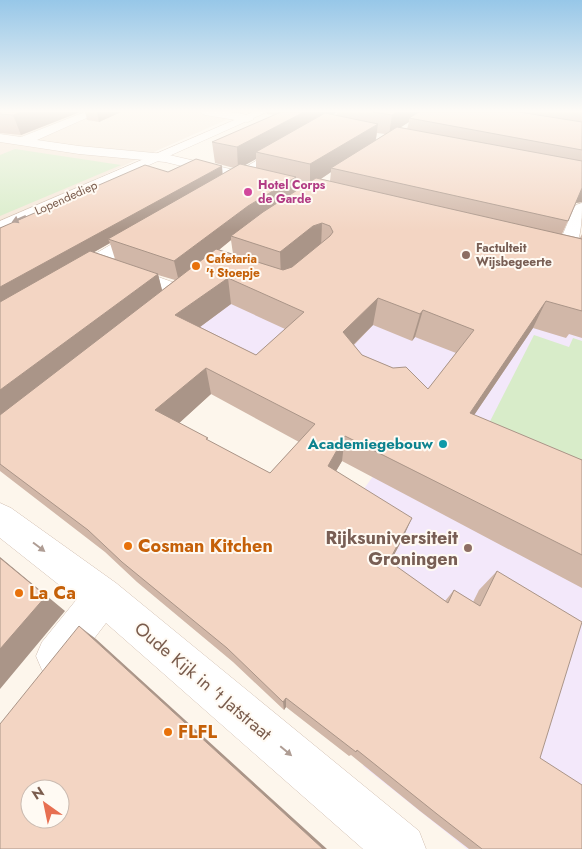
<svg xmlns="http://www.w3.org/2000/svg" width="582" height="849" viewBox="0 0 582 849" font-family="Jost,sans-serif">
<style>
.residential{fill:#f5e8da}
.education{fill:#f3e8fa}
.green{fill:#d8ecc9}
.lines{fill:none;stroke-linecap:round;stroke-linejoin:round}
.minor-casing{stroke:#d1beb0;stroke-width:1}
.tertiary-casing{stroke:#d1beb0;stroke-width:1}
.minor{fill:#fff;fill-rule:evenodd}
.tertiary{fill:#fff;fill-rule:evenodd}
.wall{fill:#d1b7a8;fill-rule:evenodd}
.shaded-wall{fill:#aa9588}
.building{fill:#f3d5c3;stroke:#aa9588;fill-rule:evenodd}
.oneway{fill:#af9d94}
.hotel-dot{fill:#d1479c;stroke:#fffaf3;stroke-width:2}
.education-dot{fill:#8d6e63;stroke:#fffaf3;stroke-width:2}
.food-dot{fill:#e8710a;stroke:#fffaf3;stroke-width:2}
.culture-dot{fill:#0f9aa8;stroke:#fffaf3;stroke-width:2}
.labels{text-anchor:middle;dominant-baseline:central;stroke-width:4;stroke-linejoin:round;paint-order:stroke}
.far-hotel-label{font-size:12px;font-weight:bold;fill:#b23c85;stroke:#fffaf3;text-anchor:start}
.far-street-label{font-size:12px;fill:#7a5c4d;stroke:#fffaf3}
.far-education-label{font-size:12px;font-weight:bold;fill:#785e54;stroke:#fffaf3;text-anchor:start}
.far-food-label{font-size:12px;font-weight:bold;fill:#c56008;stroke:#fffaf3;text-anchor:start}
.culture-label{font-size:15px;font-weight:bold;fill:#0d838f;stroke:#fffaf3;text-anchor:end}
.near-education-label{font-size:18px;font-weight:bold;fill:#785e54;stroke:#fffaf3;text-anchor:end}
.near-food-label{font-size:18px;font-weight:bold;fill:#c56008;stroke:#fffaf3;text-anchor:start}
.near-street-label{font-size:18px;fill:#7a5c4d;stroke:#fffaf3}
</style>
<rect width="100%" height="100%" fill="#fdf6ec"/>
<path class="residential" d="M0 112H244L136 160 0 224Z"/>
<path class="education" d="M582 270V803L492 849H467L363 766 405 679 332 532 405 433 196 330 199 289 363 325Z"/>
<path class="green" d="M15 149 121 165 0 216V155Z
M534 335 569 347 573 338 582 341V482L482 437Z"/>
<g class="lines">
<g class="minor-casing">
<path id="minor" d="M85 112H100L37 140 79 146 165 154 335 193 340 195 343 198 340 201 335 203 165 162 79 154 0 142V134L21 137Z
M200 112C213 112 244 110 254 119L248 122 205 115Z
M582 203C582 223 581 242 570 259L563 261 556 259 554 255 574 208 576 205Z
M125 265 189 288 192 292 189 296 182 298 118 275 115 271 118 267Z
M0 503 11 508 116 583 419 831 426 849H363L106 623 70 670 56 676 42 670 36 656 42 642 77 599 0 538Z"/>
</g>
<g class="tertiary-casing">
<path id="tertiary" d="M253 112H267L0 232V221Z
M341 112H354L226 190H216L214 187 216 184Z
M145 227 151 228 154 232 151 236 80 279 73 281 66 279 63 275 66 271 139 228Z"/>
</g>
<use href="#minor" class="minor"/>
<use href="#tertiary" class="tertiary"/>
</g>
<path class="wall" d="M0 112H80L21 135 0 133Z
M85 112H121L99 122 87 120Z
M267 112H582V202L576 203 562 234 580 238 582 234V338L569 334 566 338 533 328 474 415 582 460V588L342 461 336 471 402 540 390 562 445 601 454 590 473 602 479 590 497 571 540 758 582 849H469L420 811 351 755 349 756 286 707 284 710 233 662 137 582 105 552 0 471V228L168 172 223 174 234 168 215 163 212 142 275 115 267 114ZM337 112V116L333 115ZM409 122 407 129 400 127 405 124ZM377 133 385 134 376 140ZM256 159V168L245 165ZM331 172 330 181 321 179ZM295 183 305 185 295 191ZM231 240 233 254 219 250ZM110 243 115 259 94 252ZM158 275 175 280 162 290ZM231 304 285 329 256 355 200 327ZM373 325 412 341 415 337 456 353 428 389 393 368 362 355 354 345ZM211 394 299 442 270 473 209 441 179 423Z"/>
<path class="shaded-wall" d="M22 112H80L21 135 13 115Z
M97 112H121L99 122Z
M304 112H337L264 154 256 152V159L238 169 237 147Z
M397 112H422L409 118V122L389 135 392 115Z
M378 124 375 144 331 168V172L310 186V164Z
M222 166 223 178 108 239 110 243 0 306V287Z
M296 177 295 196 231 236V240L179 282 174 261 248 206Z
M582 187V202L575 203Z
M322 223 321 248 312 251 281 278 280 252 313 226Z
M158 274 163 294 0 421V390Z
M228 278 231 304 181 341 175 315Z
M378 298 373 325 340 358 343 332Z
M546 301 533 328 458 439 470 413Z
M423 310 415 337 412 341 420 314Z
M206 368 211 394 165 436 155 410Z
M345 436 342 461 325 490 328 466Z
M412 518 402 540 380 581 389 561Z
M0 557 65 611 0 689Z
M79 626 96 639 327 849H323Z
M286 698V707L284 710 283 702Z"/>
<path class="building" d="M0 112H22L13 115 0 114Z
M281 112H304L237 147 212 142Z
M373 112H397L392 115Z
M419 112H519L582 122V150L409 118Z
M325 113 378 124 310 164 256 152Z
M397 127 582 161V188L568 221 331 168Z
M196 159 222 166 0 287V228L145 165 168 172Z
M240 164 296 177 248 206 174 261 108 239Z
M316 178 582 239V311L546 301 470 413 582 460V555L345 436 328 466 412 518 389 561 448 603 454 590 480 606 497 571 582 622 540 758 582 785V849H482L437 814 357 750 356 752 286 698 283 702 227 648 122 562 88 530 0 464V415L216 249 283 270 292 267 330 236 333 232 330 226 322 223 313 226 280 252 231 236 263 212ZM228 278 304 312 256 355 175 315ZM378 298 420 314 423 310 474 330 428 389 406 367 393 368 362 355 343 332ZM206 368 315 424 270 473 206 439 208 438 155 410Z
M90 251 158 274 0 390V302Z
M0 558 46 596 0 649Z
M79 626 323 849H0V724ZM30 789H60V819H30Z"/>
<defs><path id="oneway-solid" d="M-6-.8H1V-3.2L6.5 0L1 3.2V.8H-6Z" transform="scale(1.25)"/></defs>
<g class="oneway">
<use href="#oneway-solid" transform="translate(19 219) rotate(156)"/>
<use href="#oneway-solid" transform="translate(39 547) rotate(37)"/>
<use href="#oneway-solid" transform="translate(286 751) rotate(40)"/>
</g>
<linearGradient id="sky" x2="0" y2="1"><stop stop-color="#97c7e8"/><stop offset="0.48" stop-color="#fefbf6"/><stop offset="1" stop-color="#fefbf6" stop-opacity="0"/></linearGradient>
<rect width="582" height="231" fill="url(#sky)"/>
<circle class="hotel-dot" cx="248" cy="192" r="5"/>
<g class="education-dot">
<circle cx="466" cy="255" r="5"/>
<circle cx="468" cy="548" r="5"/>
</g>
<g class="food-dot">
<circle cx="196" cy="266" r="5"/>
<circle cx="128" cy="546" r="5"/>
<circle cx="19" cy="593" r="5"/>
<circle cx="168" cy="732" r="5"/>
</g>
<circle class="culture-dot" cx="443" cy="444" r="5"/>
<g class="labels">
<g class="far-hotel-label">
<text x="258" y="185">Hotel Corps<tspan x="258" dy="14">de Garde</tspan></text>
</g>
<g class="far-street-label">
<text transform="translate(66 198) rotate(-24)">Lopendediep</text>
</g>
<g class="far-education-label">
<text x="476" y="248">Factulteit<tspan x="476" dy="14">Wijsbegeerte</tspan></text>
</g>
<g class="far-food-label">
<text x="206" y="259">Cafetaria<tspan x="206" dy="14">'t Stoepje</tspan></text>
</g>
<g class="culture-label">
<text x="433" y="444">Academiegebouw</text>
</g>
<g class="near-education-label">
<text x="458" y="538">Rijksuniversiteit<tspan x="458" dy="21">Groningen</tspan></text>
</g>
<g class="near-food-label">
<text x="138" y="546">Cosman Kitchen</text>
<text x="29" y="593">La Ca</text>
<text x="178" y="732">FLFL</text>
</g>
<g class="near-street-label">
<text transform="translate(203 681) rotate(40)">Oude Kijk in 't Jatstraat</text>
</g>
</g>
<g transform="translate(45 804) rotate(327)"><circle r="24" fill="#fffaf3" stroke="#cabbb1"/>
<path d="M0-4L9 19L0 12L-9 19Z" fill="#e76f51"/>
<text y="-8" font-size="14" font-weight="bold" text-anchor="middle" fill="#7a5c4d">N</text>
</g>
</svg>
